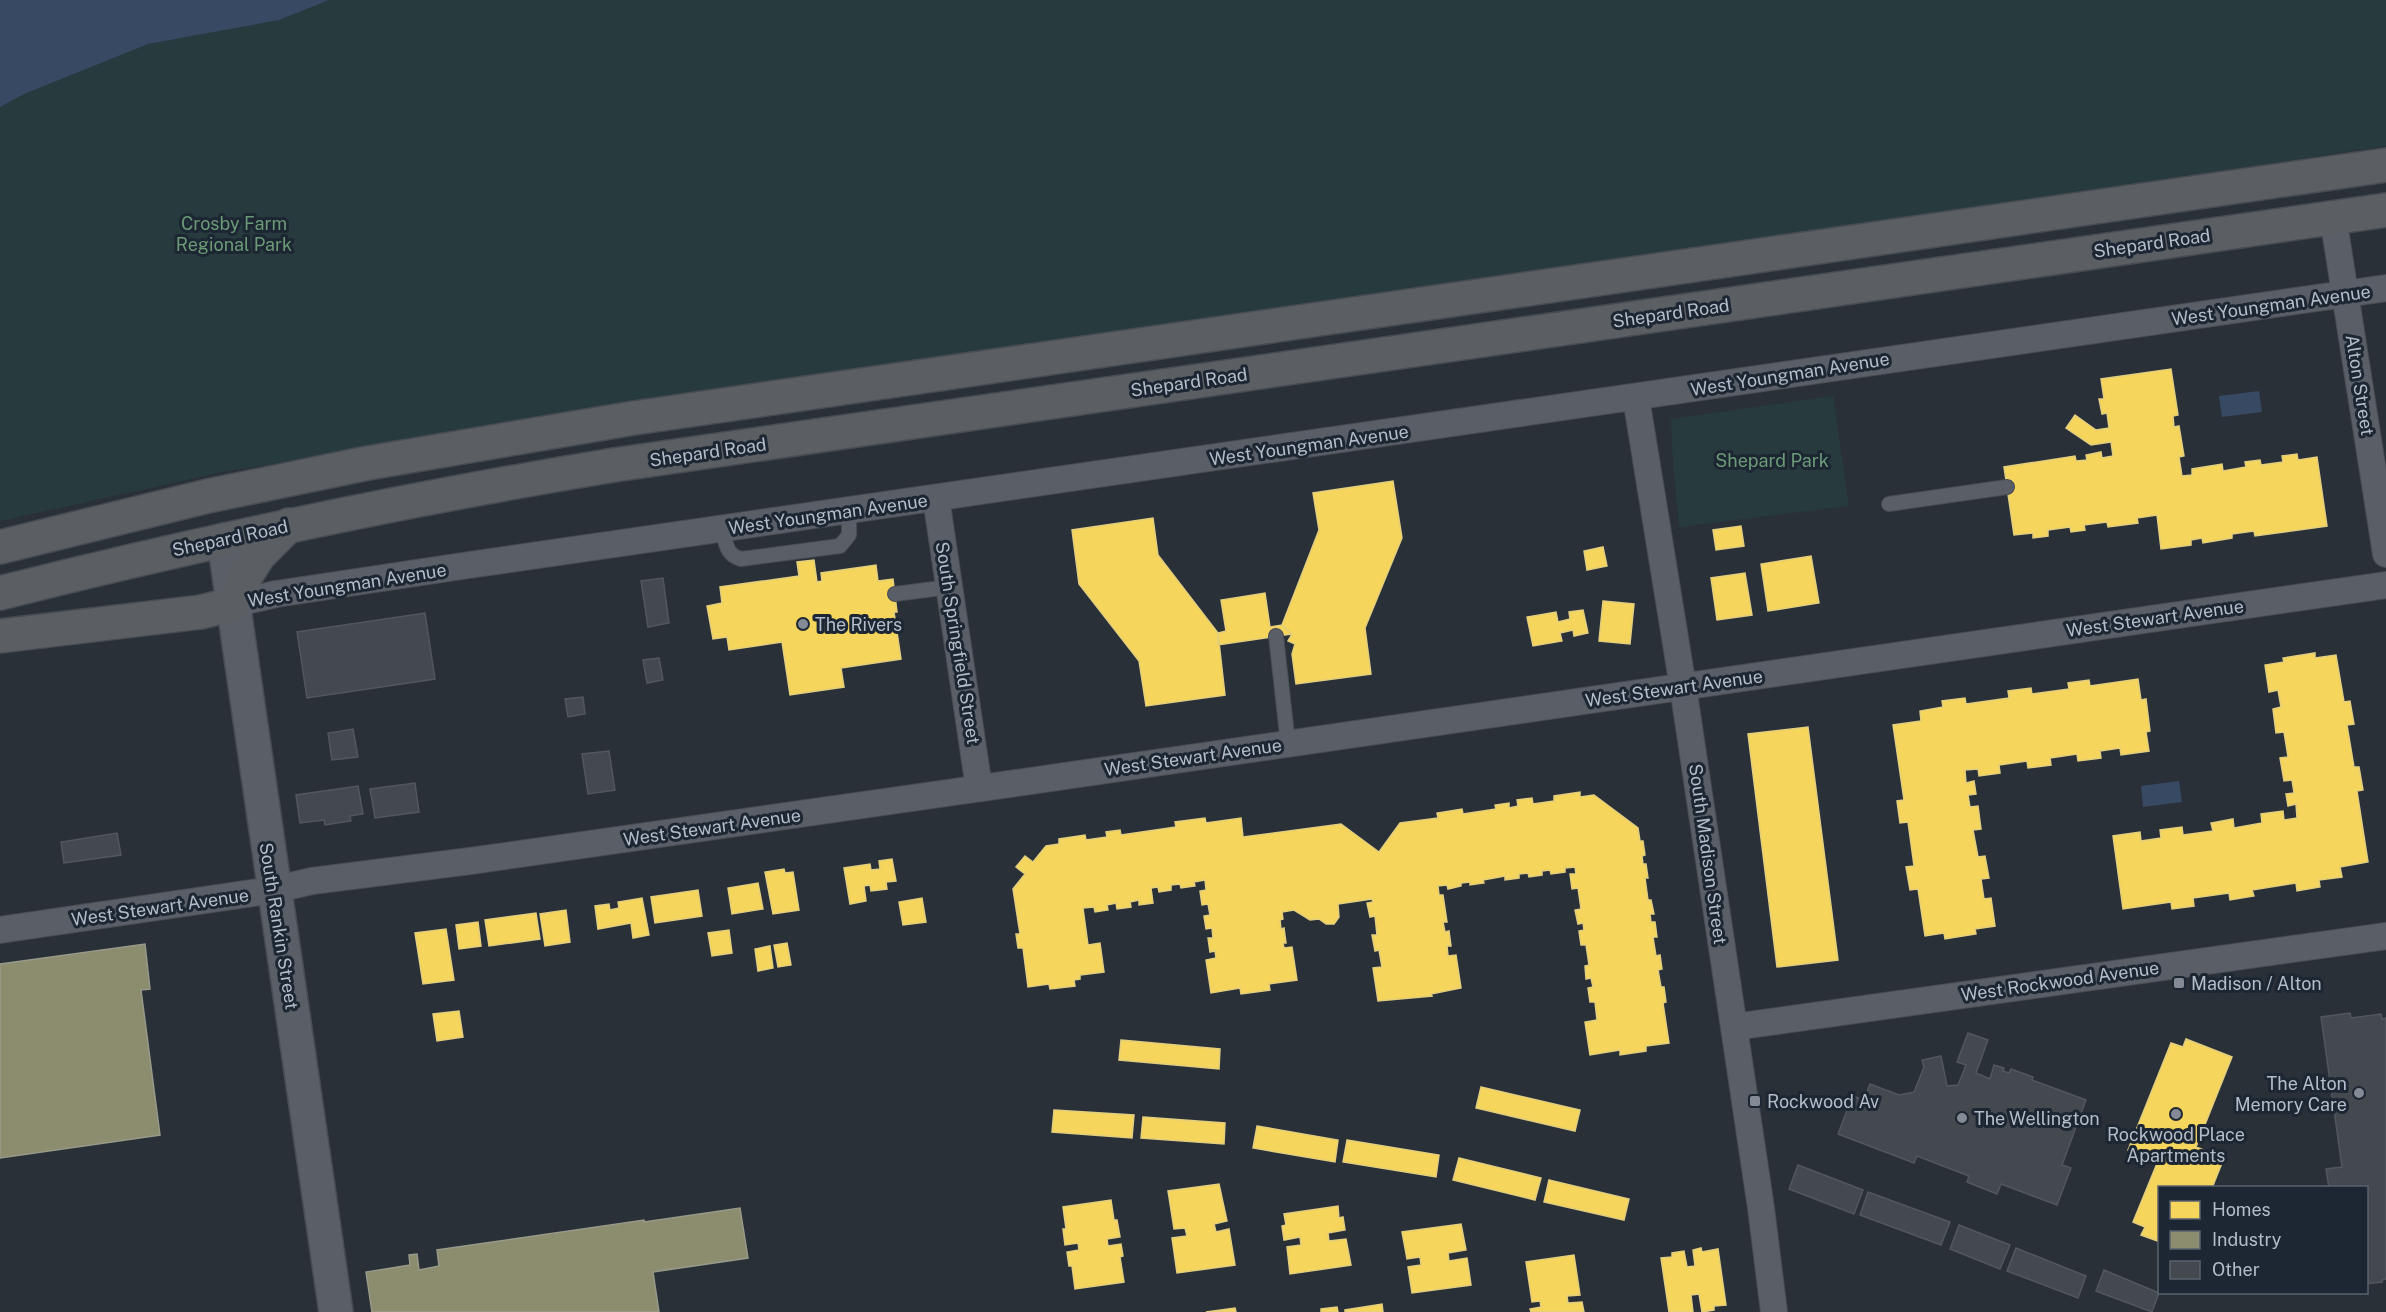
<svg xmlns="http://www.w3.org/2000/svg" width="2386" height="1312" viewBox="0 0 2386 1312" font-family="'Public Sans',sans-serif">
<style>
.green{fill:#273a3e}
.water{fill:#384963}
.homes{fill:#f6d55c;stroke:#e2ce7d;stroke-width:1.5}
.industry{fill:#8c8c6e;stroke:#989a89;stroke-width:1.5}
.building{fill:#444950;stroke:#52575f;stroke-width:1.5}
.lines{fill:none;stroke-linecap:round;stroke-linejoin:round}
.service-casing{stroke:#484c53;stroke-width:16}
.minor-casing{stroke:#484c53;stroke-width:28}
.tertiary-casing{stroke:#484c53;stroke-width:36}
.trunk-casing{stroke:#474c53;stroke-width:36}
.service{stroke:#5a5e66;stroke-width:14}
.minor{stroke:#5a5e66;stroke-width:26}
.tertiary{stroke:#5a5e66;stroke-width:33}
.trunk{stroke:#5b5f64;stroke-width:33}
.poi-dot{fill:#848b96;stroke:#1d2633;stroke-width:2}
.labels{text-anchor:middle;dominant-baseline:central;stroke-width:6;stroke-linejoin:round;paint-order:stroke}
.park-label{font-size:18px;fill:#6b9a76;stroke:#1d2633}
.street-label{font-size:18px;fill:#b4bcc9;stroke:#1d2633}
.poi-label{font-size:18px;fill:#b4bcc9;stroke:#1d2633;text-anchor:start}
</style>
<rect width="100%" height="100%" fill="#2a3038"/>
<path class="green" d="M0 0H2386V146L227 471 0 521Z
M1833 396 1849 506 1679 527 1672 449 1671 419Z"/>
<path class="water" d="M0 0H329L279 20 148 44 24 94 0 107Z
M2259 391 2262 412 2222 417 2219 396Z
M2179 781 2182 802 2143 807 2141 786Z"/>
<path class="homes" d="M2171 369 2178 415 2173 416 2174 427 2179 426 2184 456 2179 457 2182 476 2192 475V469L2222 464 2223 471 2246 467 2245 462 2260 460 2261 465 2283 462 2282 456 2297 454 2298 460 2317 457 2327 526 2255 536 2254 531 2232 534V538L2203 543 2202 538 2191 540V545L2161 549 2157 515 2137 518 2138 523 2108 527 2107 522 2084 525 2085 530 2071 532 2070 527 2048 530V536L2033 538V533L2014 535 2004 467 2075 456 2076 461 2087 460 2086 455 2101 452 2102 458 2113 456 2111 442 2091 445 2066 428 2075 415 2096 430 2109 428 2107 413 2102 414 2099 399H2104L2101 379Z
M1393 481 1402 538 1365 628 1371 674 1296 684 1292 654 1295 644 1288 641 1292 634 1282 625 1319 530 1313 493Z
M1153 518 1158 555 1218 633 1225 695 1146 706 1139 661 1079 584 1072 530Z
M1741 526 1744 546 1716 550 1713 530Z
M1603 547 1607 566 1587 570 1584 551Z
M1811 556 1819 603 1768 611 1761 564Z
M814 560 817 582 822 581 821 573 876 565 878 581 893 579 897 612H894L901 659 841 668 844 687 790 695 782 642 729 650 727 637 713 639 707 606 722 603 720 587 799 576 797 562Z
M1745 573 1752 615 1717 620 1711 578Z
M1265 593 1270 627 1282 625 1292 634 1218 645V633L1226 631 1221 600Z
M1603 601 1634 604 1630 644 1599 641Z
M1583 610 1588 633 1574 636 1573 630 1560 633 1562 641 1533 646 1527 617 1556 612 1558 622 1570 619 1569 612Z
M2315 653V658L2336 655 2344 702 2350 701 2354 724 2347 725 2354 767H2359L2363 790 2357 791 2368 862 2340 867 2342 877 2319 880 2320 887 2297 891 2296 883 2252 890 2254 896 2230 900 2229 893 2193 898 2194 906 2172 909 2171 902 2123 909 2113 836 2140 832 2141 841 2161 838 2160 830 2182 827 2183 835 2213 831 2211 823 2233 819 2234 828 2262 823 2261 814 2283 811 2284 820 2297 818 2296 804 2288 806 2286 794 2294 793 2292 780 2284 781 2280 758 2288 757 2284 732 2276 733 2273 709 2281 707 2278 690 2269 692 2265 665 2284 662 2283 658Z
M2138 679 2141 700 2146 699 2150 731 2146 732 2149 751 2121 755 2120 748 2100 751 2101 758 2078 761 2077 754 2050 758 2051 765 2028 768 2027 761 1999 765 2000 773 1979 776 1978 769 1965 770 1966 783 1974 781 1976 794 1968 795 1970 807 1978 806 1981 829 1973 830 1978 857 1985 856 1989 878 1981 879 1984 899 1991 898 1995 926 1975 929 1976 934 1945 939 1944 933 1925 936 1918 889 1910 890 1906 867 1914 866 1908 822 1900 823 1897 801 1904 800 1893 725 1921 721 1920 711 1943 707 1942 701 1965 698 1966 704 2009 698 2008 691 2031 688 2032 694 2069 689 2068 683 2089 680 2090 686Z
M1808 727 1838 960 1777 967 1748 734Z
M1580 792V797L1594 795 1638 828 1640 841H1643L1645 855 1642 856 1643 864H1646L1648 878H1645L1648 900H1651L1654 914H1650L1651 922H1655L1657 937H1653L1656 956 1660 955 1662 969 1658 970 1661 987H1664L1666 1002 1663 1003 1669 1043 1646 1046V1051L1620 1055V1050L1590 1055 1585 1022 1597 1020 1595 1002H1590L1588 988 1593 987 1591 978 1586 979 1585 966 1589 965 1586 945H1581L1579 931 1584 930 1583 923 1578 924 1575 910 1581 909 1578 888 1572 889 1570 874H1576L1575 867 1565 868V872L1551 874 1550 870 1542 871V875L1529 877 1528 873 1519 874V878L1505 880V876L1483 880 1484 883 1470 885V882L1461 883V886L1448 889 1447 885 1438 886 1439 895H1443L1447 922H1443L1445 932 1449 931 1451 946H1447L1448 956 1456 955 1461 988 1431 994 1432 996 1378 1001 1373 968 1382 967 1379 950 1375 951 1372 935H1377L1375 916 1370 917 1367 903 1373 902 1372 899 1338 904 1339 917 1334 924H1326L1319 919 1310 920 1294 910 1282 912 1283 919 1280 920 1281 929 1284 928 1286 943H1283L1284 948 1292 947 1297 980 1269 984 1270 990 1241 994 1240 988 1211 993 1206 960 1216 958 1215 951 1210 952 1208 938H1213L1212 928 1206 929 1204 916 1210 915 1208 904 1202 905 1200 891 1206 890 1205 880 1194 882 1195 886 1181 888 1180 884 1171 885V890L1159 892 1158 887 1151 888 1153 903 1139 905V900L1130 902 1131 907 1117 909 1116 903 1107 905 1108 910 1095 912 1094 907 1083 908 1088 945 1100 943 1104 972 1080 975V979L1074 980 1075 986 1050 989 1049 984 1028 987 1023 948H1018L1016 934H1020L1013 889 1025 874 1016 867 1025 856 1033 862 1046 846 1059 844V839L1085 835 1086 840 1107 837 1106 832 1120 830 1121 835 1176 827 1175 822 1205 818 1206 823 1241 818 1243 837 1341 824 1379 852 1400 823 1438 818 1437 813 1462 809 1463 814 1496 809 1495 805 1509 803V808L1518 806 1517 800 1532 798 1533 804 1554 801V796Z
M892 859 896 881 886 882 887 889 871 891 870 885 864 886 866 901 850 904 844 868 870 864 871 870 880 869 879 861Z
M784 869 785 873 793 872 799 910 773 914 765 872Z
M758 883 763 909 732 914 728 888Z
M698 890 702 916 655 923 651 897Z
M642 898 649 935 633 938 631 923 598 929 595 906 609 904 610 910 619 908 618 902Z
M922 898 926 922 903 925 899 902Z
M566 910 570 942 545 946 540 914Z
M536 913 540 939 489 946 485 920Z
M478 922 481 946 459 949 456 925Z
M446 929 454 980 423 984 415 933Z
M729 930 732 953 712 956 708 933Z
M787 943 791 965 778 967 774 945Z
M770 946 773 968 758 971 755 949Z
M459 1011 463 1037 437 1041 433 1014Z
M2186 1039 2232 1057 2196 1147 2224 1158 2212 1188H2160V1242L2141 1235 2145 1227 2133 1222 2158 1161 2128 1150 2171 1043 2183 1047Z
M1121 1040 1220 1049 1219 1069 1119 1060Z
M1481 1087 1580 1110 1575 1131 1476 1108Z
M1054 1110 1134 1115 1132 1138 1052 1132Z
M1143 1117 1225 1123 1224 1144 1141 1138Z
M1257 1126 1338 1140 1335 1162 1253 1148Z
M1347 1140 1439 1155 1436 1177 1343 1162Z
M1459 1158 1541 1178 1535 1200 1453 1180Z
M1549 1180 1629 1199 1624 1220 1544 1202Z
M1219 1184 1227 1221 1214 1224 1216 1232 1229 1229 1235 1265 1177 1273 1172 1238 1187 1236 1185 1228 1174 1229 1168 1191Z
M1111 1200 1114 1220H1117L1120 1237 1107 1239 1108 1246 1121 1244 1123 1256 1120 1257 1124 1282 1075 1289 1072 1266H1069L1067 1252 1079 1250 1078 1243 1065 1245 1063 1229H1066L1063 1207Z
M1338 1206 1339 1218 1343 1217 1345 1230 1328 1233 1329 1241 1346 1239 1351 1265 1290 1274 1287 1247 1301 1245 1300 1237 1284 1240 1282 1226 1286 1225 1284 1214Z
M1461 1224 1466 1250 1448 1253 1449 1261 1467 1258 1471 1285 1412 1293 1408 1267 1421 1265 1420 1257 1407 1259 1402 1232Z
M1701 1248 1702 1252 1718 1249 1726 1305 1714 1306V1310L1702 1312 1699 1294 1691 1295 1693 1312H1669L1661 1258 1672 1257V1253L1684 1251 1687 1267 1695 1266 1693 1250Z
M1574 1255 1580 1295 1567 1296 1568 1303 1582 1302 1584 1312H1531L1530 1309 1541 1307 1540 1301 1532 1302 1526 1262Z
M1382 1304 1383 1312H1345V1310Z
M1337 1307 1338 1312H1321V1309Z
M1235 1308 1236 1312H1206Z"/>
<path class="industry" d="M145 944 150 989 141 990 160 1135 0 1158V964Z
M740 1208 748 1258 653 1272 659 1312H372L366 1272 410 1265 409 1255 417 1254 419 1270 439 1266 437 1250 644 1220V1222Z"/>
<path class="building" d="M663 578 669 623 648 627 641 581Z
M425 613 435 679 307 698 297 632Z
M659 658 663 680 647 683 643 660Z
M583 697 585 714 568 717 565 699Z
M353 729 358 757 332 760 328 733Z
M609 751 615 790 588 794 582 754Z
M415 783 419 812 375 818 370 789Z
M358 786 363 814 350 816 351 821 325 825 324 820 300 823 296 795Z
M117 833 121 855 64 863 61 842Z
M2350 1013 2351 1018 2381 1014 2382 1019 2386 1018V1279L2382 1280V1282L2366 1284V1188H2329L2326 1169 2342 1167 2321 1017Z
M1968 1033 1988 1040 1976 1073 1990 1079 1994 1065 2004 1068 2003 1071 2009 1073 2011 1069 2033 1077 2032 1080 2086 1100 2062 1165 2071 1168 2057 1205 2001 1184 1997 1194 1967 1182 1969 1176 1917 1156 1914 1163 1838 1134 1849 1105 1846 1104 1850 1095 1864 1100 1870 1084 1899 1095 1914 1092 1924 1067 1922 1060 1941 1056 1947 1086 1958 1085 1966 1065 1957 1062Z
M1798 1165 1863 1190 1854 1214 1789 1189Z
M1868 1192 1950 1222 1941 1245 1860 1215Z
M1959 1225 2010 1245 2000 1269 1950 1249Z
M2016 1248 2086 1276 2078 1298 2007 1271Z
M2104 1270 2159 1293 2152 1312 2096 1291Z"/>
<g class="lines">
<g class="service-casing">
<path id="service" d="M1889 504 2007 487
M722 529C726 543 726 555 741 559L840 546 849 535V511
M895 594 949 587
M1276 636 1288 744"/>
</g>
<g class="minor-casing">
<path id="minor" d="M2333 217 2386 554
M1636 398 1683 687 1761 1208 1774 1312
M936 498 979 788
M233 604 276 594 469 565 2386 288
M0 930 273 890 312 881 470 861 954 792 2386 585
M1734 1027 2386 936"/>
</g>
<g class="tertiary-casing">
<path id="tertiary" d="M224 540 336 1312"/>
</g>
<g class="trunk-casing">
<path id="trunk" d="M0 547 208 496 368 463 634 418 2386 165
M0 593C203 542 407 499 614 465L2386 210
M0 636 201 612 233 604 247 574 259 555 289 525"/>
</g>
<use href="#service" class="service"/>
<use href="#minor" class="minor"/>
<use href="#tertiary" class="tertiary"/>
<use href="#trunk" class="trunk"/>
</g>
<g class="poi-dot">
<circle cx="803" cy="624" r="6"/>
<rect x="2173" y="977" width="12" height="12" rx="3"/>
<circle cx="2359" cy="1093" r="6"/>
<rect x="1749" y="1095" width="12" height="12" rx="3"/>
<circle cx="2176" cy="1114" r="6"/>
<circle cx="1962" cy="1118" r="6"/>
</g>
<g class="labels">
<g class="park-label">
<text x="234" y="223">Crosby Farm<tspan x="234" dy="21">Regional Park</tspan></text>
<text x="1772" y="460">Shepard Park</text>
</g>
<g class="street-label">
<text transform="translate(2152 243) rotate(-8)">Shepard Road</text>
<text transform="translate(2271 305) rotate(-8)">West Youngman Avenue</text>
<text transform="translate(1671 313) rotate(-8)">Shepard Road</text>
<text transform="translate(1790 374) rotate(-9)">West Youngman Avenue</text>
<text transform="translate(1189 382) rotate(-8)">Shepard Road</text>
<text transform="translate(2360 385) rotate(81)">Alton Street</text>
<text transform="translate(1309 445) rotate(-8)">West Youngman Avenue</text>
<text transform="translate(708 452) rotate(-8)">Shepard Road</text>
<text transform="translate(828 514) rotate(-8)">West Youngman Avenue</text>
<text transform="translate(230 538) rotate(-12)">Shepard Road</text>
<text transform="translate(347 585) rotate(-9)">West Youngman Avenue</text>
<text transform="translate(2155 618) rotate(-8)">West Stewart Avenue</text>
<text transform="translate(958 643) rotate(81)">South Springfield Street</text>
<text transform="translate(1674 688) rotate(-8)">West Stewart Avenue</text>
<text transform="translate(1193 757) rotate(-8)">West Stewart Avenue</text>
<text transform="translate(712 827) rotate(-8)">West Stewart Avenue</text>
<text transform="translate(1708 854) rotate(82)">South Madison Street</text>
<text transform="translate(160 907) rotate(-8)">West Stewart Avenue</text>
<text transform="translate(279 926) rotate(81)">South Rankin Street</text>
<text transform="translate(2060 981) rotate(-8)">West Rockwood Avenue</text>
</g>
<g class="poi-label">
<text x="815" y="624">The Rivers</text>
<text x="2191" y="983">Madison / Alton</text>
<text x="2347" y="1083" text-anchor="end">The Alton<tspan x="2347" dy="21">Memory Care</tspan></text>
<text x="1767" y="1101">Rockwood Av</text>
<text x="1974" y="1118">The Wellington</text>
<text x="2176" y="1134" text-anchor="middle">Rockwood Place<tspan x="2176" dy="21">Apartments</tspan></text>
</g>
</g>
<rect x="2158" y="1186" width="210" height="108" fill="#1d2633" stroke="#59626f" stroke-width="1.5"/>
<rect x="2170" y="1201" width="30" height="18" fill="#f6d55c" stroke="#59626f" stroke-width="1.5"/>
<text x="2212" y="1216" font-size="18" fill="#b4bcc9">Homes</text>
<rect x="2170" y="1231" width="30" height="18" fill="#8c8c6e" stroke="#59626f" stroke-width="1.5"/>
<text x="2212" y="1246" font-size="18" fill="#b4bcc9">Industry</text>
<rect x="2170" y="1261" width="30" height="18" fill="#444950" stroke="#59626f" stroke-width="1.5"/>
<text x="2212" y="1276" font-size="18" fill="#b4bcc9">Other</text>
</svg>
